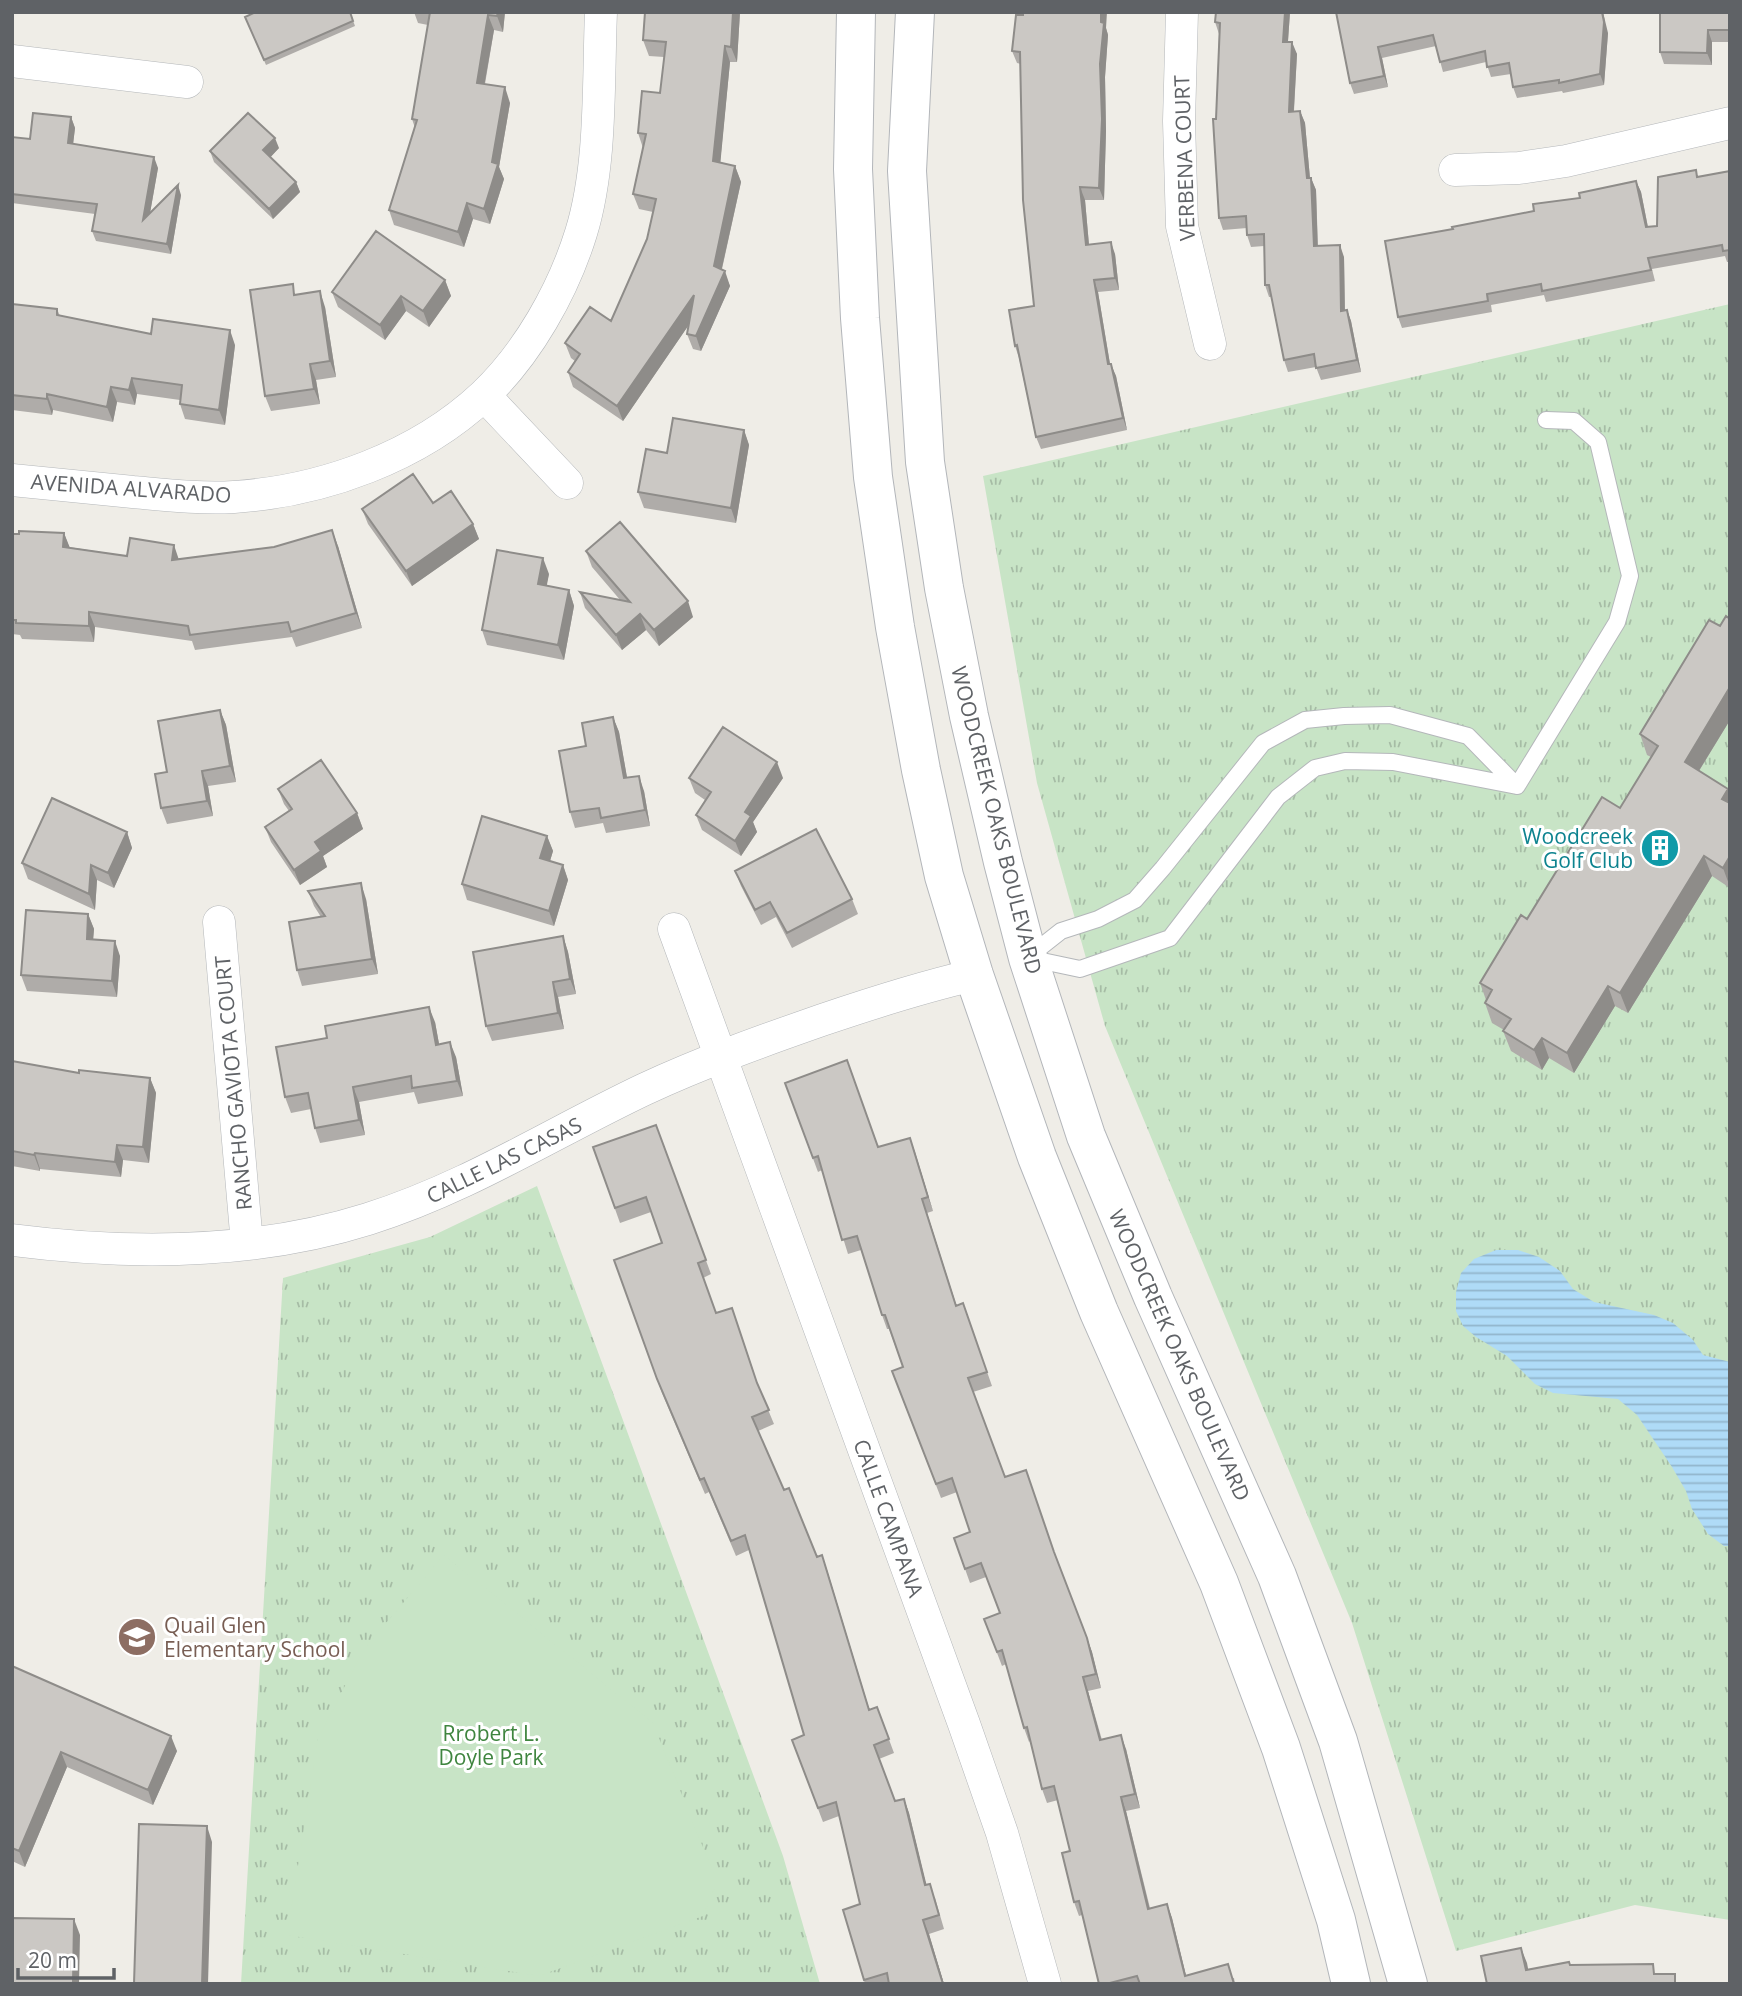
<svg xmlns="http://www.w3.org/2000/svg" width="1742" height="1996" viewBox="0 0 1742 1996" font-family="'Open Sans',sans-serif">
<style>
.grass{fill:url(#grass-tufts)}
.pitch{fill:#c8e4c6}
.water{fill:url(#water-rules)}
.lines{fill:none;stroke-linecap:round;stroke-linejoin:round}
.service-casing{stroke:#b4b7ba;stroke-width:18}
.minor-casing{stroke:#b4b7ba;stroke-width:33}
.secondary-casing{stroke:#b3b6ba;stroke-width:40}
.service{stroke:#fff;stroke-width:16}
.minor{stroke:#fff;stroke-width:32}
.secondary{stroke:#fff;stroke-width:38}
.wall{fill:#afaca9}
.shaded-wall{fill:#8e8c89}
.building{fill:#cbc8c4;stroke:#8e8c89;stroke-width:2}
.labels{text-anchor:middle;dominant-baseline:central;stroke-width:6;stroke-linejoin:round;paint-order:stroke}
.street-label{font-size:21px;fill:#5f6266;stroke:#fff}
.culture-label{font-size:21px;fill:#0d838f;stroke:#fff;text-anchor:end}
.education-label{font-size:21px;fill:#785e54;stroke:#fff;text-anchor:start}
.park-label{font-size:21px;fill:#3f853f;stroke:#fff}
</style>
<defs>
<pattern id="grass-tufts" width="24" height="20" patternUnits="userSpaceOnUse" patternTransform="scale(1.75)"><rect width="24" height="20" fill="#c8e4c6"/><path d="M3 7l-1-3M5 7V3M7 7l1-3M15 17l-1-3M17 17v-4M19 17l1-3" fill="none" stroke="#a6bca5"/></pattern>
<pattern id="water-rules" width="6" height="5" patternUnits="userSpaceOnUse" patternTransform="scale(1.75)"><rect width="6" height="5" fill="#afdbf7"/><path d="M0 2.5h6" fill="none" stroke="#92b5cc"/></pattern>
</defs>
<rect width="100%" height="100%" fill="#efede7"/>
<path class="grass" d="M1730 304V1920L1635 1905 1456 1951 1352 1623 1105 1026 1037 783 983 476Z
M537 1186 783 1856 820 1984H241L283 1278 430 1237Z"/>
<path class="pitch" d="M444 1555 653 1723 717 1882 703 1916 539 1976 287 1935 318 1739 363 1650Z"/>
<path class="water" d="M1496 1250H1518L1539 1257 1560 1271 1573 1289 1594 1302 1654 1315 1673 1323 1693 1340 1703 1355 1730 1362V1546H1724L1708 1534 1692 1509 1686 1491 1672 1467 1637 1415 1618 1399 1553 1393 1535 1384 1507 1356 1476 1337 1463 1326 1456 1311V1292L1461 1273 1474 1259Z"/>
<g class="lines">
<g class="service-casing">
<path id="service" d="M1517 786 1617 622 1630 576 1598 442 1574 421 1546 420
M1028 957 1061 931 1098 919 1135 900 1163 868 1263 743 1305 720 1344 716 1390 715 1468 736 1517 786
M1028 958 1080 969 1170 938 1278 797 1315 768 1345 761 1393 762 1517 786"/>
</g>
<g class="minor-casing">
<path id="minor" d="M1182 12 1179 121 1182 226 1210 344
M12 61 187 82
M1455 170 1519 168 1566 161 1730 123
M484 395 567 483
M12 480C53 484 93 488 133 492 166 495 200 499 234 497 323 491 418 457 484 395 528 353 563 291 581 233 602 165 598 83 601 12
M219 922 247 1244
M674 929 964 1724 1002 1833 1045 1984
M12 1240C129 1255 254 1255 368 1219 467 1188 552 1133 645 1089 703 1062 762 1041 822 1020 872 1003 922 987 974 975"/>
</g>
<g class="secondary-casing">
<path id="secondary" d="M856 12 853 169 860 318 873 477 895 627 921 770 944 876 974 975 1037 1157 1099 1312 1219 1583 1281 1748 1336 1920 1351 1984
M915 12 907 171 925 462 944 588 969 716 1003 862 1028 958 1086 1136 1153 1297 1277 1576 1338 1741 1408 1984"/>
</g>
<use href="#service" class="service"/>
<use href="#minor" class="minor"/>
<use href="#secondary" class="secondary"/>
</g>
<path class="wall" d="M350 12 355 26 266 65 245 17Z
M414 12H505L503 32 494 30 485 84 510 103 499 167 504 179 490 224 473 219 464 247 394 225 389 210 415 128 412 119 428 25 418 23Z
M740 12 737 62H730L720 163 735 166 741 182 722 269 730 286 701 351 693 349 687 334 688 326 623 421 573 387 568 372 575 361 571 358 565 343 611 321 647 239 653 212 639 209 633 194 643 148 638 133 660 93 664 57 649 56 643 40Z
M1290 12 1288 42 1297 54 1294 111H1300L1305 123 1310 178H1311L1316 190 1318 246 1344 257 1345 310H1347L1351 321 1361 372 1321 380 1316 367 1288 372 1284 360 1272 297H1269L1265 285 1264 246 1251 247 1247 235V228L1223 230 1219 218 1216 119 1219 34 1215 22Z
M1336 12 1608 33 1604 85 1563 93 1562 91 1517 98 1513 87 1511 74 1491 77 1486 62 1443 72 1436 46 1382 58 1388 87 1354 94 1350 83Z
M1730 12V42H1712V65L1664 64 1660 52Z
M1023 15 1106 28 1108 35 1105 77 1106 131 1104 200H1085L1089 244 1115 254 1119 290 1098 292 1110 364 1116 376 1127 430 1041 449 1036 437 1019 358 1015 346 1034 306 1021 64 1017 63 1012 51Z
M71 117 75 128 73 144 158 168 150 213 181 195 171 254 96 241 92 231 95 214 12 203V137L30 139Z
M279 148 270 157 296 182 300 192 273 219 214 162 210 151Z
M1730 171V262H1727L1725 256 1652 269 1655 281 1546 302 1544 295 1491 305 1492 312 1402 328 1398 317 1453 229 1534 211 1636 181 1641 192 1648 227 1657 226 1698 177Z
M445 280 451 296 429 327 406 311 385 340 338 307 332 292Z
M297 295 325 307 336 377 316 380 320 404 271 411 265 396Z
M12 304 57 309 60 316 151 334 235 345 225 425 185 419 180 404V400L137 394 135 405 117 402 113 422 53 410 52 415 12 410Z
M744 430 749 445 736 523 644 508 638 492 667 453Z
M433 503 473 524 479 539 412 586 368 524 362 509Z
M64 533 69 547 127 556 179 559 338 546 362 628 296 647 292 637 195 650 192 641 95 627 94 642 22 639 20 635 12 634V534Z
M586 551 693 617 659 646 646 630 622 650 585 608 580 592 621 601 592 567Z
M549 574 546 586 569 590 574 606 564 660 487 645 482 630Z
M220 710 226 725 236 782 208 786 213 816 167 824 161 808 167 772Z
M613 717 619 732 627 778 644 791 650 826 606 833 603 823 575 828 570 812 586 746Z
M1730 720 1699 771 1728 789 1730 793V888L1712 876 1628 1013 1615 1006 1574 1073 1549 1058 1542 1070 1511 1051 1503 1031 1504 1030 1492 1023 1485 1003 1486 1000 1480 983 1527 919 1620 808 1651 757 1647 755 1640 734Z
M689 778H783L753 822 757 832 741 856 702 830 696 815 705 800 695 793Z
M278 789 357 813 363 829 323 856 327 867 300 885 271 842 265 827 289 811 284 804Z
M127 832 132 848 114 888 97 880 95 910 28 879 22 863Z
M547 836 553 851 550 861 563 865 568 880 554 926 467 900 462 884Z
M735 871 852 899 858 914 792 948 776 917 761 925 741 886Z
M308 891 366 899 378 974 302 986 297 970 321 917 314 906Z
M88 914 94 929 93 939 120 956 117 997 27 991 21 975Z
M563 936 568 952 576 994 558 997 564 1029 492 1041 486 1026Z
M435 1022 439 1044 456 1057 463 1096 418 1104 414 1092 359 1102 365 1135 320 1143 315 1128 311 1109 291 1113 285 1097Z
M12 1061 79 1073 150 1078 156 1093 149 1163 123 1160 121 1177 40 1169V1171L12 1166Z
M785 1083 878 1147 910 1138 933 1211 927 1213 956 1306 963 1303 992 1386 973 1392 1005 1477 1057 1561 1092 1652 1101 1688 1088 1691 1102 1740 1126 1749 1140 1808 1126 1811 1150 1908 1167 1904 1172 1918 1186 1975 1234 1978 1235 1984H1099L1082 1915 1079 1916 1074 1902 1070 1851 1058 1800 1047 1803 1042 1789 1030 1741 1029 1742 1024 1728 1006 1664 1002 1666 984 1619 1000 1613 986 1577 970 1583 954 1538 970 1532 957 1492 941 1498 897 1385 903 1367 889 1329H887L882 1315 861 1250 848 1254 822 1170 818 1172Z
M656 1125 711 1274 703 1278 716 1313 759 1388 774 1424 758 1431 784 1490 817 1557 827 1570 869 1710 877 1707 894 1753 879 1759 895 1801 904 1799 909 1813 926 1885 935 1898 944 1929 929 1934 944 1984H865L843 1910 860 1904 839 1816 823 1822 792 1740 804 1735 749 1550 736 1556 709 1492 705 1494 662 1393 614 1260 662 1243 651 1212 620 1223 593 1147Z
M12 1666 177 1751 153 1805 67 1767 25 1867 12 1861Z"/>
<path class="shaded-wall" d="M498 12H505L503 32 497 16Z
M733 12H740L737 62 731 47Z
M1101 12H1107L1106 28 1108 35 1105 77 1106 131 1104 200 1099 188Z
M1285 12H1290L1287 54 1283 42Z
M1602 12H1603L1608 33 1604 85 1600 74Z
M488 15 494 30 482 98 477 83Z
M1708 30 1712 42V65L1707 53Z
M1292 42 1297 54 1293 124 1289 112Z
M725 46 730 62 719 177 713 161Z
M1378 47 1382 58 1388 87 1384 76Z
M505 87 510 103 499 167 504 179 490 224 484 209Z
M1300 111 1305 123 1311 190 1307 178Z
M71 117 75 128 72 153 68 143Z
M275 138 279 148 267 161 263 150Z
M154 157 158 168 147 230 143 220Z
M735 166 741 182 719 281 714 266Z
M1311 178 1316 190 1318 258 1314 246Z
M1636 181 1641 192 1650 238 1646 227Z
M296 182 300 192 273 219 269 209Z
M178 185 181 195 171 254 167 244Z
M1080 187 1085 200 1090 257 1086 245Z
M467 203 473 219 464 247 458 232Z
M1111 242 1115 254 1119 290 1115 278Z
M1340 245 1344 257 1345 323 1341 311Z
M725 271 730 286 701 351 696 336Z
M445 280 451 296 429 327 423 311Z
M1094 280 1098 292 1112 376 1108 364Z
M320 291 325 307 336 377 330 361Z
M694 295 699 310 623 421 617 406Z
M401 296 406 311 385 340 380 325Z
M1347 310 1351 321 1361 372 1357 360Z
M230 330 235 345 225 425 219 410Z
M310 364 316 380 320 404 314 389Z
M1111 364 1116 376 1127 430 1123 418Z
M132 378 137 394 135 405 129 390Z
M111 387 117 402 113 422 107 407Z
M47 394 53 410 52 415 47 399Z
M744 430 749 445 736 523 731 508Z
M473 524 479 539 412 586 406 571Z
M332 530 338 546 362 628 356 613Z
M64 533 70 548 63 547Z
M174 545 179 560H172Z
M543 558 549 574 544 600 538 584Z
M569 590 574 606 564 660 558 645Z
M688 601 693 617 659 646 654 630Z
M89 612 95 627 94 642 89 626Z
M640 614 646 630 622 650 616 635Z
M1730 687V720L1692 782 1685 762Z
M220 710 226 725 236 782 230 766Z
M613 717 619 732 630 794 624 778Z
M777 762 783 778 753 822 757 832 741 856 735 841 745 812Z
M202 771 208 786 213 816 207 801Z
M639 776 644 791 650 826 645 810Z
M1728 789 1730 793 1729 819 1722 799Z
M357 813 363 829 323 856 327 867 300 885 294 870 315 842Z
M127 832 132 848 114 888 108 873Z
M547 836 553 851 546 874 540 858Z
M1704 856 1712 876 1628 1013 1620 993Z
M1730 856V887L1723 868Z
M91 865 97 880 95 910 89 894Z
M563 865 568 880 554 926 549 911Z
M361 883 366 899 378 974 372 959Z
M88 914 94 929 92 954 87 939Z
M563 936 568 952 576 994 570 979Z
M115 941 120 956 117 997 112 981Z
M553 982 558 997 564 1029 558 1013Z
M1608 986 1615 1006 1574 1073 1567 1053Z
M429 1007 435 1022 442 1060 436 1045Z
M1542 1038 1549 1058 1542 1070 1534 1050Z
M450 1042 456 1057 463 1096 457 1081Z
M150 1078 156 1093 149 1163 143 1147Z
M353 1087 359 1102 365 1135 359 1120Z
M910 1138 915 1152 933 1211 928 1197Z
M117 1145 123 1160 121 1177 115 1162Z
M35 1153 40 1169V1171L34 1155Z
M922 1199 927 1213 961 1320 956 1306Z
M822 1555 827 1570 874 1725 869 1710Z
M1087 1638 1092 1652 1101 1688 1096 1674Z
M1083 1677 1088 1691 1105 1754 1100 1740Z
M1121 1735 1126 1749 1140 1808 1135 1794Z
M171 1736 177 1751 153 1805 148 1790Z
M61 1752 67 1767 25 1867 19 1851Z
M1121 1797 1126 1811 1153 1923 1148 1909Z
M904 1799 909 1813 930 1899 925 1885Z
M207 1826 212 1842 208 1984H202Z
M1167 1904 1172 1918 1188 1984 1185 1976Z
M74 1919 80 1935 79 1984H73Z
M923 1920 929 1934 944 1984H943Z
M1521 1948 1527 1963 1531 1984 1526 1970Z"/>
<path class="building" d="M256 12H350L353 21 264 60 245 17Z
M430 12H498L497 16 488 15 477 83 505 87 492 162 498 164 484 209 467 203 458 232 389 210 417 120 412 119Z
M645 12H733L731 47 725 46 713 161 735 166 714 266 725 271 696 336 687 334 694 295 617 406 568 372 580 354 565 343 590 307 611 321 647 239 656 199 633 194 646 134 638 133 642 91 660 93 666 42 643 40Z
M1023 12H1101V22L1104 23 1100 64 1102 119 1099 188 1080 187 1086 245 1111 242 1115 278 1094 280 1108 364H1111L1123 418 1036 437 1017 345 1015 346 1009 310 1034 306 1023 200 1020 52 1012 51 1016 15H1023Z
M1216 12H1285L1283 42H1292L1289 112 1300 111 1307 178H1311L1314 246 1340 245 1341 311 1347 310 1357 360 1316 368 1314 354 1284 360 1269 285H1265L1264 234 1247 235 1246 216 1219 218 1213 119H1216L1220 23 1215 22Z
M1336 12H1602L1604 22 1600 74 1559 83V80L1513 87 1509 63 1487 67 1485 51 1440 62 1433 35 1378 47 1384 76 1350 83Z
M1660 12H1730V30H1708L1707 53 1660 52Z
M33 113 71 117 68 143 154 157 143 220 178 185 167 244 92 231 97 204 12 194V137L30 139Z
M248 113 275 138 263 150 296 182 269 209 210 151Z
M1696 170 1697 177 1730 171V250L1723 251 1722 245 1648 258 1651 270 1542 291 1541 284 1487 294 1488 301 1398 317 1385 241 1453 229 1452 227 1534 211 1533 204 1580 198 1579 193 1636 181 1646 227 1657 226 1658 177Z
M376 231 445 280 423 311 401 296 380 325 332 292Z
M293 284 294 295 320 291 330 361 310 364 314 389 265 396 250 290Z
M12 304 57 309V315L151 334 153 319 230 330 219 410 180 404 182 385 132 378 129 390 111 387 107 407 47 394V399L12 395Z
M673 418 744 430 731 508 638 492 646 449 667 453Z
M413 474 433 503 451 491 473 524 406 571 362 509Z
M620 522 688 601 654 630 640 614 616 635 580 592 630 602 586 551Z
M332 530 356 613 291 632 288 622 190 635 188 626 89 612V626L16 623V620H12V534H19V531L64 533 63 547 127 556 130 538 174 545 172 560 274 547Z
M497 550 543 558 538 584 569 590 558 645 482 630Z
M1726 616 1730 619V687L1685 762 1728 789 1722 799 1730 803V856L1723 868 1704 856 1620 993 1608 986 1567 1053 1542 1038 1534 1050 1503 1031 1511 1019 1485 1003 1492 990 1480 983 1521 915 1527 919 1602 797 1620 808 1658 746 1640 734 1709 620 1720 626Z
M220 710 230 766 202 771 207 801 161 808 155 774 167 772 158 721Z
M613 717 624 778 639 776 645 810 601 818 599 808 570 812 559 751 586 746 582 723Z
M723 727 777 762 745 812 751 816 735 841 696 815 711 792 689 778Z
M321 760 357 813 315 842 321 851 294 870 265 827 292 809 278 789Z
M52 798 127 832 108 873 91 865 89 894 22 863Z
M482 816 547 836 540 858 563 865 549 911 462 884Z
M816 829 852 899 787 933 770 902 755 910 735 871Z
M361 883 372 959 297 970 289 922 325 916 308 891Z
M26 910 88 914 87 939 115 941 112 981 21 975Z
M563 936 570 979 553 982 558 1013 486 1026 473 952Z
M429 1007 436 1045 450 1042 457 1081 412 1088 411 1076 353 1087 359 1120 315 1128 308 1093 285 1097 276 1047 327 1038 325 1026Z
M847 1060 878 1147 910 1138 928 1197 922 1199 956 1306 963 1303 987 1372 968 1378 1005 1477 1026 1470 1054 1552 1087 1638 1096 1674 1083 1677 1100 1740 1121 1735 1135 1794 1121 1797 1148 1909 1167 1904 1185 1976 1228 1964 1234 1984H1140L1137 1976 1106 1984H1099L1079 1901 1074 1902 1062 1853 1070 1851 1054 1786 1042 1789 1027 1727 1024 1728 1002 1650 997 1652 984 1619 1000 1613 981 1563 965 1569 954 1538 970 1532 952 1478 936 1484 892 1371 903 1367 885 1315H882L857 1236 842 1240 818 1156 813 1158 785 1083Z
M12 1061 79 1073V1070L150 1078 143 1147 117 1145 115 1162 35 1153 34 1155 12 1151Z
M656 1125 706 1260 698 1263 716 1313 732 1308 757 1383 769 1410 752 1417 784 1490 789 1488 817 1557 822 1555 869 1710 877 1707 889 1739 874 1745 895 1801 904 1799 925 1885 930 1884 939 1915 923 1920 943 1984H889L887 1973 864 1980 843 1910 860 1904 836 1802 818 1808 792 1740 804 1735 745 1535 731 1541 704 1478 700 1480 657 1379 614 1260 662 1243 646 1197 615 1208 593 1147Z
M12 1666 171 1736 148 1790 61 1752 19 1851 12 1848Z
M139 1824 207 1826 202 1984H134Z
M12 1918 74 1919 73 1984H12Z
M1521 1948 1526 1970 1569 1962 1570 1965 1653 1964 1654 1974H1675V1984H1487L1481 1956Z"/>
<defs>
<g id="building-disc" transform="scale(2.0125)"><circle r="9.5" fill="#0f9aa8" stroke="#fff"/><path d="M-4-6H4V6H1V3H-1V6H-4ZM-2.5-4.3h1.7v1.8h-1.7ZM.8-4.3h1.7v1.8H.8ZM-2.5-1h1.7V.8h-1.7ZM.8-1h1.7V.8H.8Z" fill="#fff"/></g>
<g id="school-disc" transform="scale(2.0125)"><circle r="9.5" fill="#8d6e63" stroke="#fff"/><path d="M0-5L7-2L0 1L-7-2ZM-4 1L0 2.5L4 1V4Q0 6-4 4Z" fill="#fff"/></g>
</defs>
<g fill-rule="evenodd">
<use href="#building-disc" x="1660" y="848"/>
<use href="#school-disc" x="137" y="1637"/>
</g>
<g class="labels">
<g class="street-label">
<text transform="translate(1184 158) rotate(-92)">VERBENA COURT</text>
<text transform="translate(131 488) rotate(4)">AVENIDA ALVARADO</text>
<text transform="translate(997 820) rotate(76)">WOODCREEK OAKS BOULEVARD</text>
<text transform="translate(233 1083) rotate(-95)">RANCHO GAVIOTA COURT</text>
<text transform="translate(504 1160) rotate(-26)">CALLE LAS CASAS</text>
<text transform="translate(1180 1355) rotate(66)">WOODCREEK OAKS BOULEVARD</text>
<text transform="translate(889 1518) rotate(70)">CALLE CAMPANA</text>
</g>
<g class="culture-label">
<text x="1633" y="836">Woodcreek<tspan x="1633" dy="24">Golf Club</tspan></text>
</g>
<g class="education-label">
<text x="164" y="1625">Quail Glen<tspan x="164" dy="24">Elementary School</tspan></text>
</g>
<g class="park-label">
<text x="491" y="1733">Rrobert L.<tspan x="491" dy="24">Doyle Park</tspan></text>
</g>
</g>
<rect width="1742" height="1996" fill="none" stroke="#5f6266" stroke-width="28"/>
<path d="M18 1968v10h96v-10" fill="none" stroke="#5f6266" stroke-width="3.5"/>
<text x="28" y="1968" font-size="21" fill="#5f6266" stroke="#ffffff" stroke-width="5" paint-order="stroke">20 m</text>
</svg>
